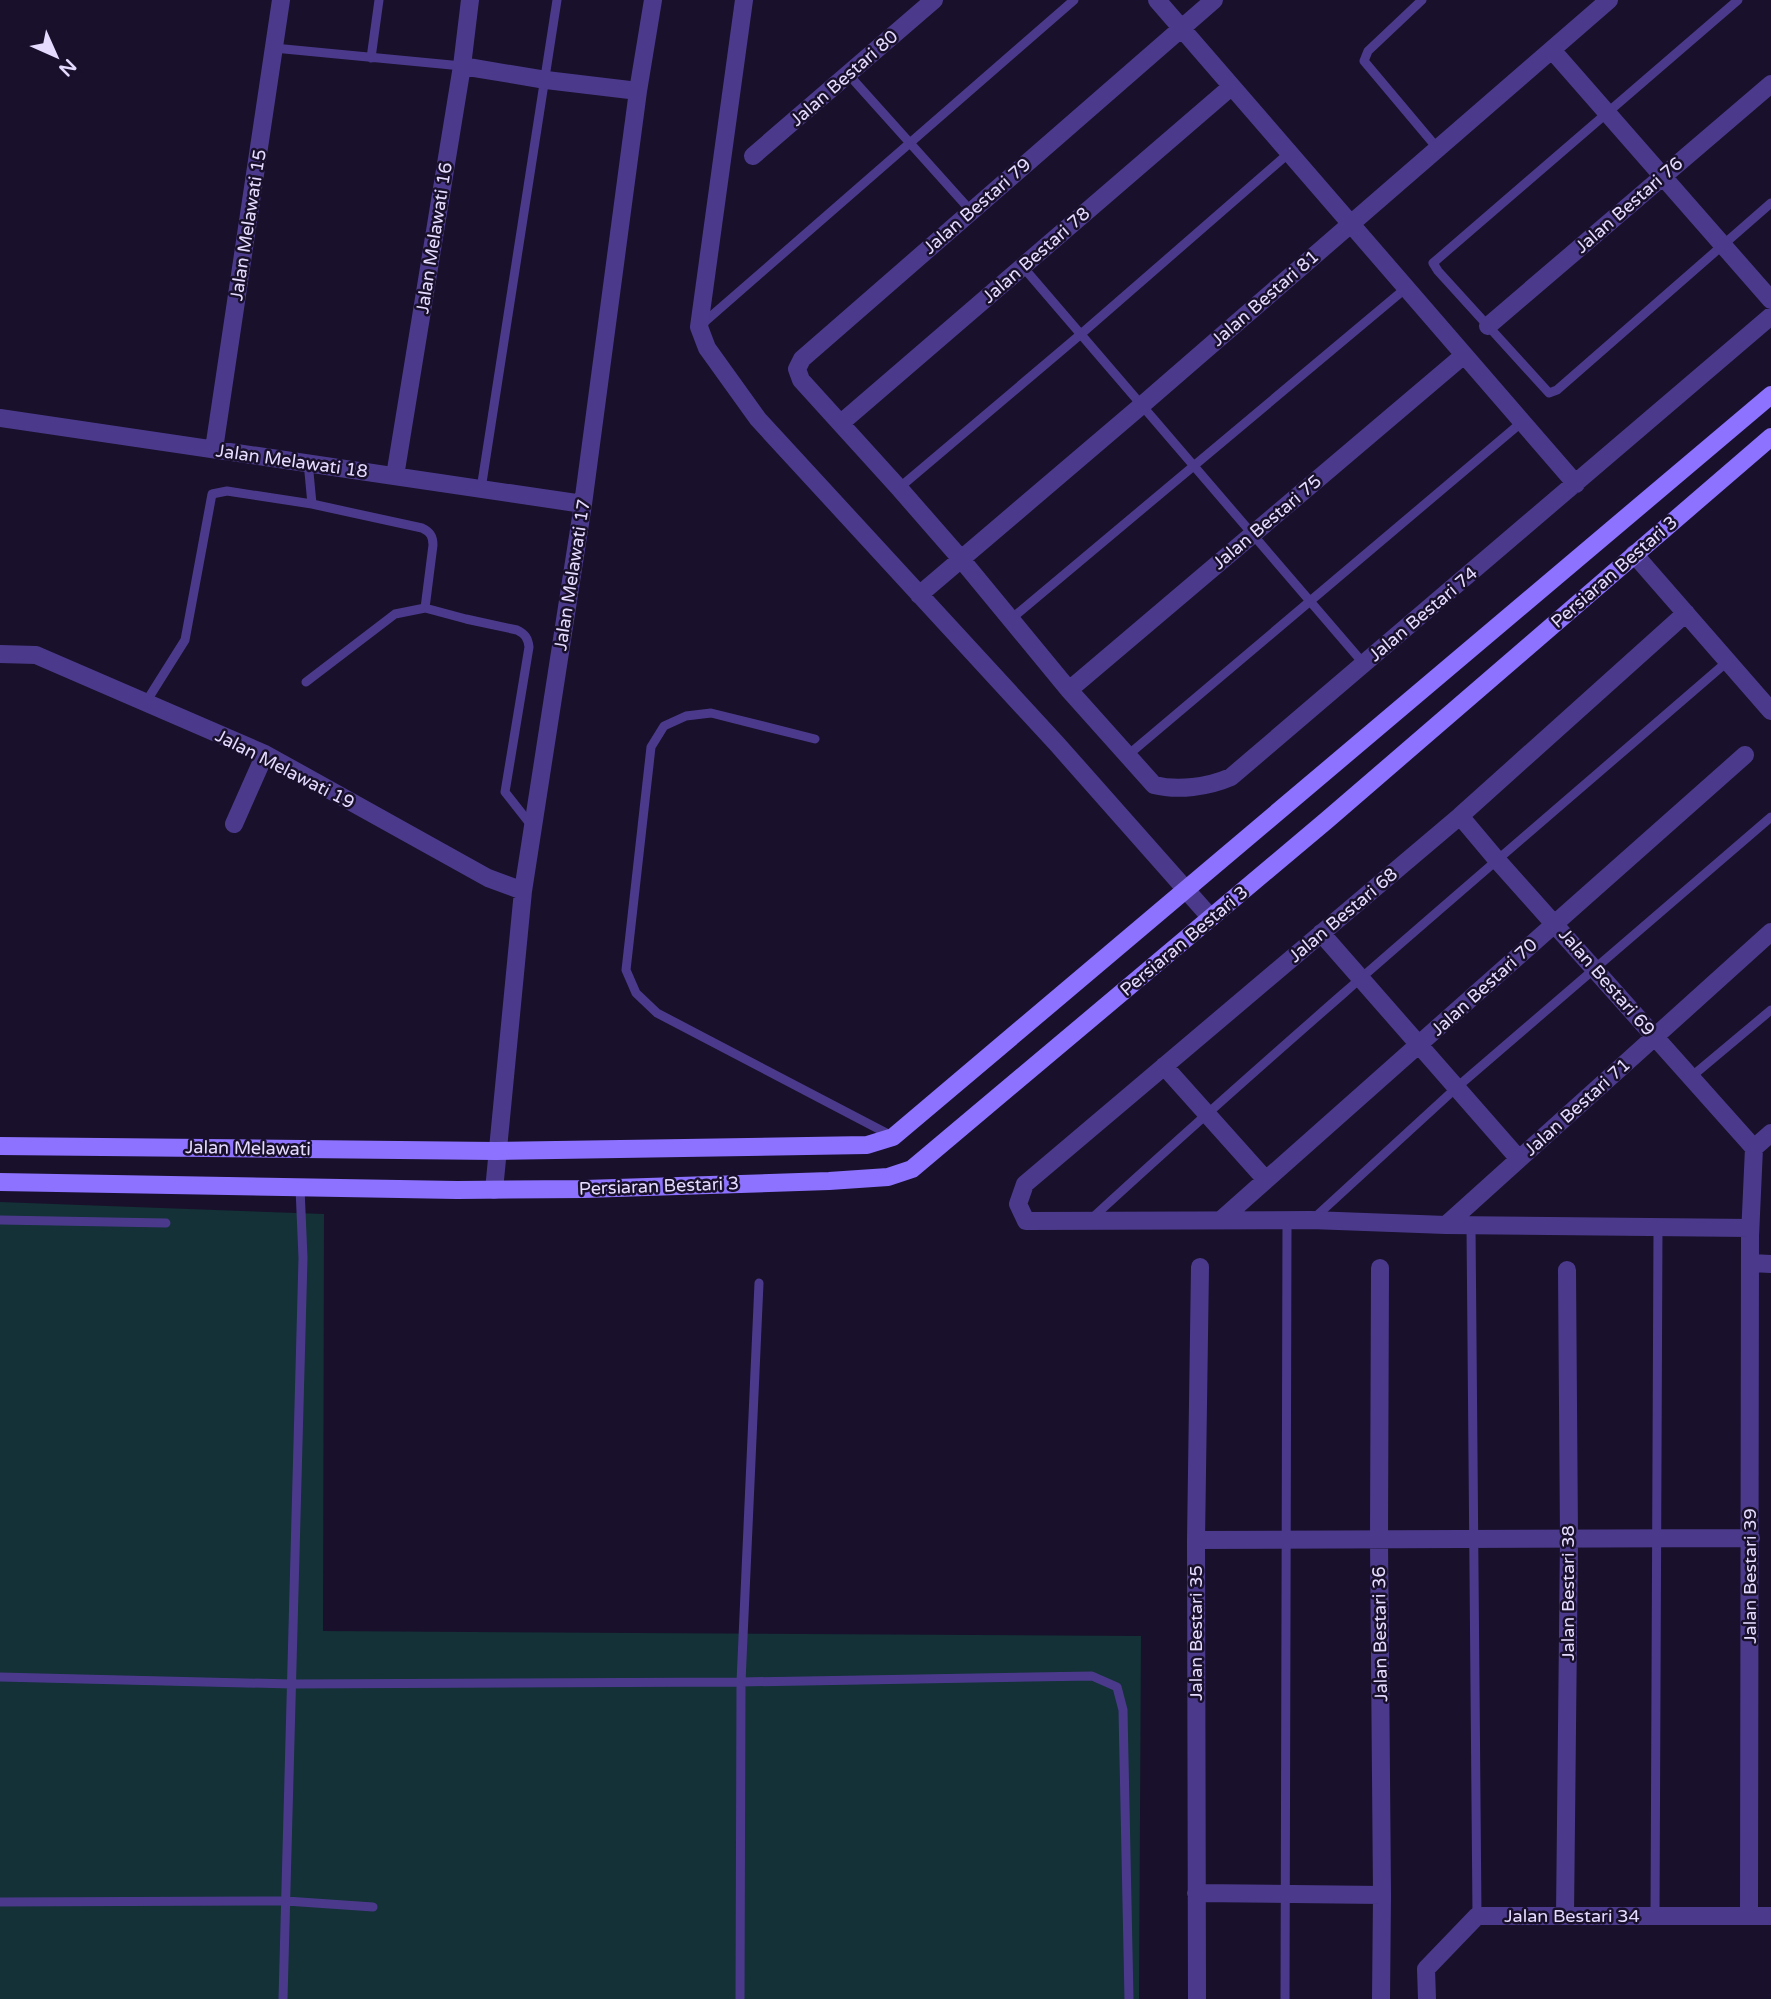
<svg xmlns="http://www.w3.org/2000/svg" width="1771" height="1999" viewBox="0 0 1771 1999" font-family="'Varela Round',sans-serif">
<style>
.green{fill:#133136}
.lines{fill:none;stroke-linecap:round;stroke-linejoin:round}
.lane{stroke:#4b3a8b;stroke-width:9}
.street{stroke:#4b3a8b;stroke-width:18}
.secondary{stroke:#8c72ff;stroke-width:18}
.labels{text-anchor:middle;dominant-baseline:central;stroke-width:5;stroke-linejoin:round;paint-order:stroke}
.street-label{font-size:18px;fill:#e5dbff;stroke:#19102b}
</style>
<rect width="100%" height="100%" fill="#19102b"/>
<path class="green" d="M0 1202 324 1214 323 1631 1141 1636 1139 1999H0Z"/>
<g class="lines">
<path class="lane" d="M1422 0 1368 51 1364 61 1438 149
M1738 0 1433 263 1438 271 1549 393 1557 390 1771 203
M274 48 462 66
M371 58 379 0
M848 74 971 211
M1023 267 1364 664
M701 325 1074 0
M308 462 312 504
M899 488 1081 334 1289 153
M481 489 557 0
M1011 619 1406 288
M306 682 395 614 425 608 466 619 517 630C525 634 528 638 529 647L505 792 531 825
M146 702 185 640 212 494 227 491 312 504 422 528C430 532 433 536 433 545L425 608
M815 739 711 713 686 716 664 726 651 747 626 970 636 993 657 1013 892 1136
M1128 755 1522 422
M1691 1077 1771 1010
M0 1220 166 1223
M1090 1220C1298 1029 1514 846 1728 661
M1312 1220 1456 1088 1771 817
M1471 1226 1477 1916
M0 1677 291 1684 741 1682 1092 1676 1117 1687 1123 1710 1129 1999
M0 1902 286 1901 373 1907
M1655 1916 1658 1227
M283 1999 303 1258 300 1188
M740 1999 741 1682 759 1283
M1285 1999 1287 1221"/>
<path class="street" d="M744 0 699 327 707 348 758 419 1057 744 1211 918
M1157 0 1576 484
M1214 0 802 359 797 369 801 380 899 488 961 559 1069 690 1154 785C1178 791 1208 787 1231 777L1771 316
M1552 50 1771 300
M462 66 546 80 638 91
M753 156 934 0
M1488 326 1771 84
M0 418 583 504
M841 423 1231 87
M214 449 281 0
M395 476 462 66 470 0
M1634 554 1771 711
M919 595 1142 405 1609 0
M1686 613 1460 816 1025 1184 1018 1204 1026 1221 1311 1220 1446 1225 1750 1228
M0 654 36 655 265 754 488 878 523 891
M1069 690 1464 355
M1460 816 1497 860 1754 1148
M234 824 265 754
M1321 933 1519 1159
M1164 1066 1266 1180
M494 1190 523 891 583 504 638 91 653 0
M1222 1219 1745 755
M1446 1225 1771 932
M1751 1263 1771 1264
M1380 1268 1379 1540 1382 1895 1381 1999
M1196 1540 1751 1538
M1196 1893 1382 1895
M1565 1916 1569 1539 1567 1270
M1749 1916 1750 1236 1754 1148 1771 1133
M1197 1999 1196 1540 1200 1267
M1427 1999 1426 1969 1477 1916H1771"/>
<path class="secondary" d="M0 1146 496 1151 867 1145 893 1137 1771 395
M0 1182 457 1190 585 1189 829 1181 888 1177 912 1169 1327 820 1771 437"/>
</g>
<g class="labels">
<g class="street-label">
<text transform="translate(844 78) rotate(-41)">Jalan Bestari 80</text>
<text transform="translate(1629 205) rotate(-41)">Jalan Bestari 76</text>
<text transform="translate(977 206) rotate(-41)">Jalan Bestari 79</text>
<text transform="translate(248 225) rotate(-81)">Jalan Melawati 15</text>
<text transform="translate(434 238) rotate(-81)">Jalan Melawati 16</text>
<text transform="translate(1036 255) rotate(-41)">Jalan Bestari 78</text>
<text transform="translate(1265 298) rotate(-41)">Jalan Bestari 81</text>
<text transform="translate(292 461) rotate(8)">Jalan Melawati 18</text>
<text transform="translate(1267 522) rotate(-40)">Jalan Bestari 75</text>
<text transform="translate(1614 572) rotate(-41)">Persiaran Bestari 3</text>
<text transform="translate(572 575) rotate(-81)">Jalan Melawati 17</text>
<text transform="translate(1423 614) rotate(-40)">Jalan Bestari 74</text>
<text transform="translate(285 769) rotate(27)">Jalan Melawati 19</text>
<text transform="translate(1343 915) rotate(-40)">Jalan Bestari 68</text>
<text transform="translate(1184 941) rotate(-40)">Persiaran Bestari 3</text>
<text transform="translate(1607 982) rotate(49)">Jalan Bestari 69</text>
<text transform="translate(1484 987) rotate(-42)">Jalan Bestari 70</text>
<text transform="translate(1577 1107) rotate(-42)">Jalan Bestari 71</text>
<text transform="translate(248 1148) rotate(1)">Jalan Melawati</text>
<text transform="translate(659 1186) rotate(-2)">Persiaran Bestari 3</text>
<text transform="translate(1750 1576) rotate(-90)">Jalan Bestari 39</text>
<text transform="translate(1568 1593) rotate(-90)">Jalan Bestari 38</text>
<text transform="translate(1196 1633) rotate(-90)">Jalan Bestari 35</text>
<text transform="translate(1380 1634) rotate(-91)">Jalan Bestari 36</text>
<text x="1572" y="1916">Jalan Bestari 34</text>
</g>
</g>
<g transform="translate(56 56) rotate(135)" stroke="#19102b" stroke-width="5" paint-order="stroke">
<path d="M0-5L12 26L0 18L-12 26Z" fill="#e5dbff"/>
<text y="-10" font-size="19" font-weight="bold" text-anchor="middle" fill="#e5dbff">N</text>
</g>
</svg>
